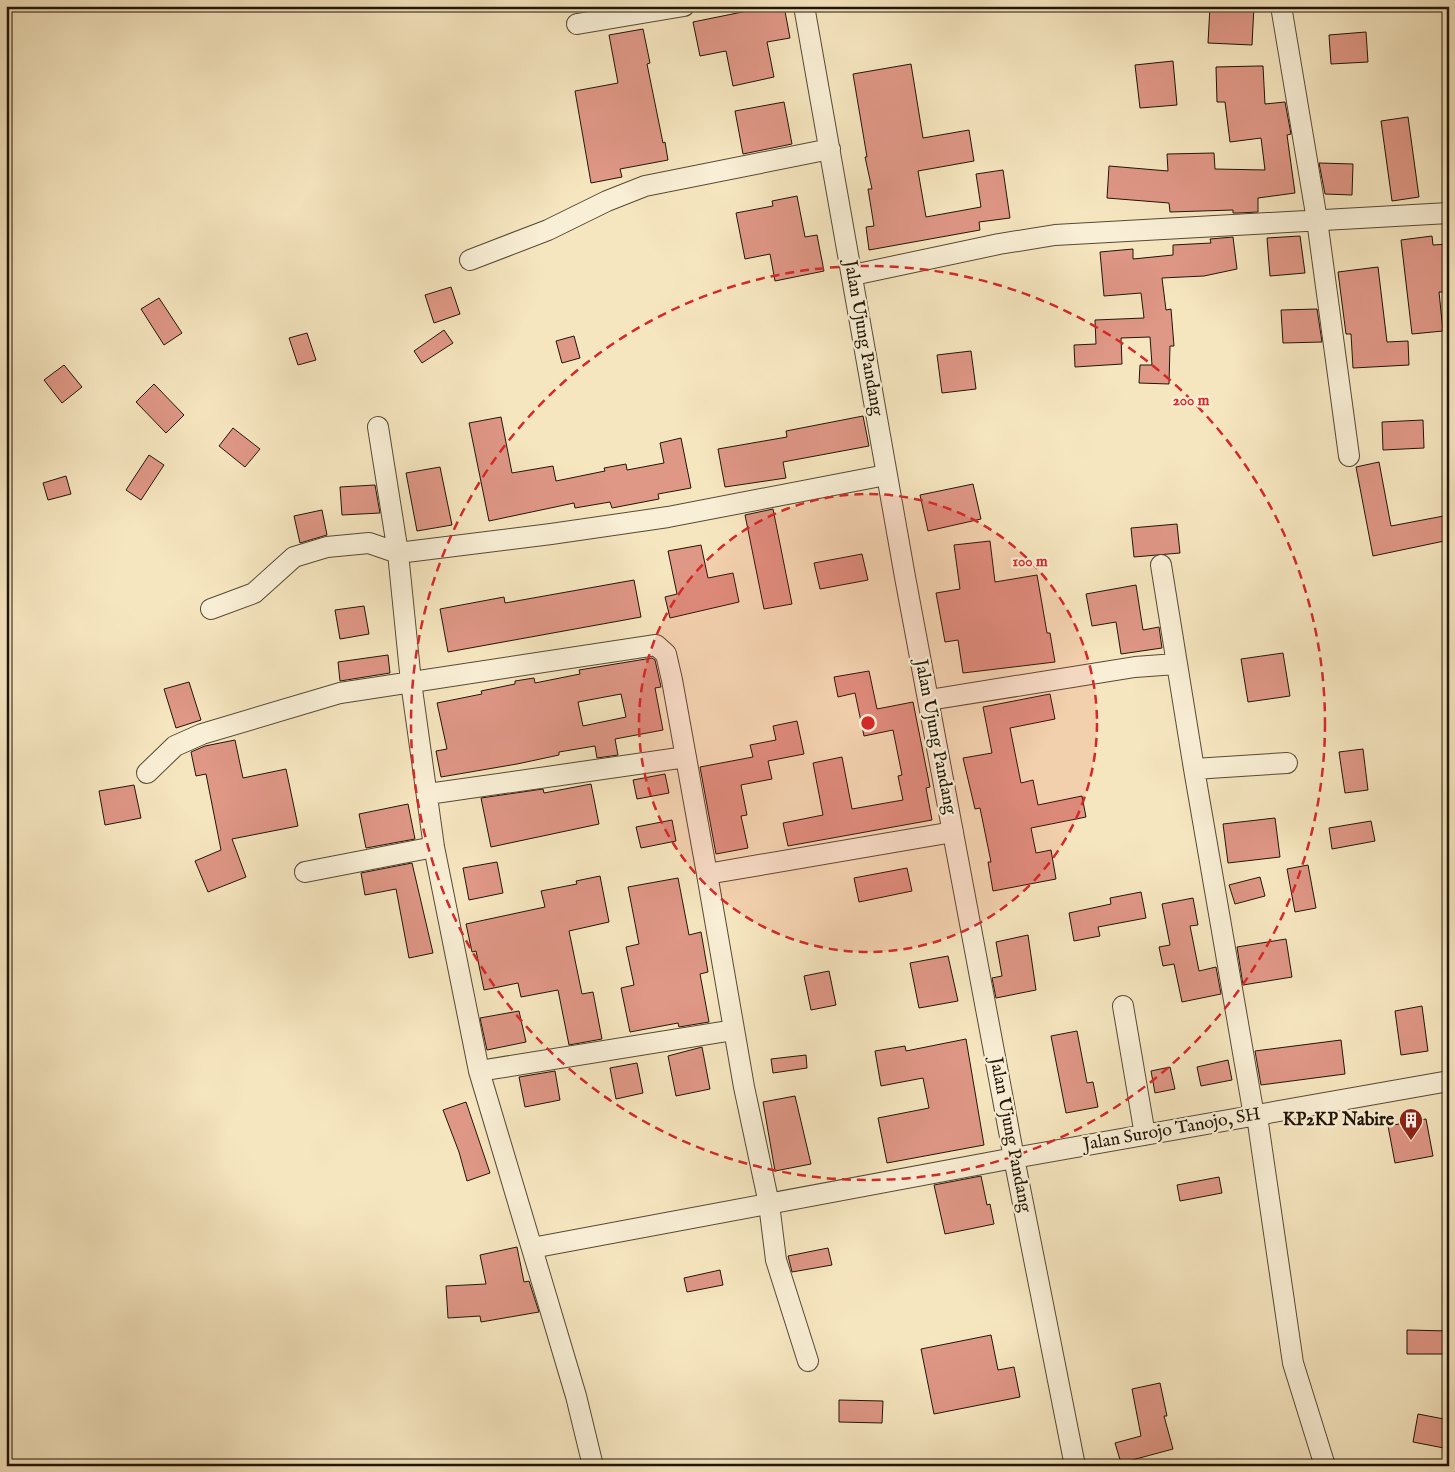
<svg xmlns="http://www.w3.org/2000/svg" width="1455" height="1472" viewBox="0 0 1455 1472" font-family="'IM FELL English',serif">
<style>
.building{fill:#df9786;stroke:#201506;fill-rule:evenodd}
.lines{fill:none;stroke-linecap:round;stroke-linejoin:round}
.minor-casing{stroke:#564934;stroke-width:22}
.minor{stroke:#f9efd6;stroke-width:20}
.ring{fill:none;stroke:#d62828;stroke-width:2.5;stroke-dasharray:9 6}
.labels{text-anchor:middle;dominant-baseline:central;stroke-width:4.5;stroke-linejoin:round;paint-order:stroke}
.street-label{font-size:18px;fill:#201506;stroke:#f9efd6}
.poi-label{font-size:18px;font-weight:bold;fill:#201506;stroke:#f9efd6;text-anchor:end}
.centre{fill:#d62828;stroke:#f9efd6;stroke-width:2.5}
.ring-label{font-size:15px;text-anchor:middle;font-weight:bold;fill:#d62828;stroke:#f9efd6;stroke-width:4.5;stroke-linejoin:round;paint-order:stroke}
</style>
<rect width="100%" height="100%" fill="#f6e6c0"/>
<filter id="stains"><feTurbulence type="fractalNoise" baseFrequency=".004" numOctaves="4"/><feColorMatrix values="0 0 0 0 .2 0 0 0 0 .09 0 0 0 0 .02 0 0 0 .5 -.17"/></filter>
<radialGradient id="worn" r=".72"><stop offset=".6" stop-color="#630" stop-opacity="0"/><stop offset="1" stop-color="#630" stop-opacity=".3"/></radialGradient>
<path class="building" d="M772 6H784L790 38 767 42 774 77 733 86 726 51 700 56 693 22Z
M1210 6H1254L1252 45 1208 43Z
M643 29 650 63 647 64 663 143 665 142 668 160 620 169 622 177 591 183 575 91 618 83 609 35Z
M1366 32 1368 62 1331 64 1329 35Z
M1173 61 1177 105 1140 108 1135 65Z
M911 64 923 138 969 130 974 161 918 171 926 217 981 207 976 174 1003 170 1010 218 979 222 980 230 869 250 866 227 874 226 868 189H872L865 157H867L853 74Z
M1258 66H1263L1265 104 1285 102 1291 134 1287 135 1295 193 1258 198V212L1238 213H1233V210L1170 212 1169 203 1107 198 1109 166 1168 171 1167 154 1214 153 1215 169 1265 170 1261 138 1230 142 1225 102H1217L1216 67Z
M784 102 792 144 743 154 735 111Z
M1408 117 1419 197 1392 201 1381 121Z
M1319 163 1353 164 1352 195 1325 194Z
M797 196 805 237 817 235 824 271 775 281 770 254 745 259 736 213 773 206 772 201Z
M1300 236 1305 273 1270 276 1267 238Z
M1432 236 1433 245 1449 244V292H1439L1443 331 1412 334 1401 240Z
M1233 237 1237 269 1204 276 1162 278 1166 310 1171 309 1174 346H1170L1169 384 1139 383 1140 365H1152L1150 337 1121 338 1122 364 1075 367 1074 345 1096 344 1095 320 1144 318 1141 293 1104 296 1100 252 1133 249V259L1173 255V245L1211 243 1210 239Z
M1378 267 1387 342 1408 341 1409 365 1353 368 1351 334H1346L1338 272Z
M451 287 460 314 434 323 425 295Z
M159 298 182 333 164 345 141 309Z
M1317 309 1322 342 1283 343 1281 310Z
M444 330 453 343 422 363 414 351Z
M307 333 316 360 298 365 289 338Z
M574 336 580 358 562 363 556 341Z
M971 351 976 389 942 393 937 355Z
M64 365 82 387 62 403 44 380Z
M154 384 184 415 166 433 136 402Z
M863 416 869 446 783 462 786 478 725 487 718 449 787 437 786 431Z
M501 417 512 473 553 466 556 481 605 471 604 468 626 464 627 470 664 463 660 443 681 438 691 488 658 494 659 499 612 508 610 502 575 508 574 503 489 521 469 423Z
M1423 420 1424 448 1383 450 1382 422Z
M233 428 260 449 245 467 219 446Z
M149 455 164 465 141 500 126 490Z
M1379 462 1391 526 1449 515V540L1373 556 1356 467Z
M440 467 452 525 417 531 406 473Z
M66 476 71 494 48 500 43 483Z
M973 484 981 519 928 531 920 495Z
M375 485 380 513 342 515 340 487Z
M773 509 792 604 764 609 745 515Z
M322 510 327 535 300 543 294 516Z
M1177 524 1180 553 1134 557 1131 528Z
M990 541 995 582 1037 575 1047 633H1050L1055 662 963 673 958 640 945 642 936 593 960 589 954 545Z
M701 545 708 578 733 573 739 602 670 618 665 597 677 594 668 551Z
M862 554 868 580 820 589 814 563Z
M634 580 641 617 448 652 440 609 504 597 505 603Z
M1136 585 1143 630 1159 627 1162 648 1121 654 1116 622 1092 626 1086 594Z
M364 606 369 634 340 639 335 610Z
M1283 653 1290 696 1248 702 1241 659Z
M388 655 390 673 340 681 338 662Z
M652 658 655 660 661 687 655 688 663 730 615 739 618 755 597 758 595 746 559 752V755L517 764 441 777 436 751 447 749 437 703 482 694 481 691 515 684V681L534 678 535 683 580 674 579 670ZM621 694 626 717 583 726 578 702Z
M869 671 877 709 913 702 930 787 926 788 932 820 788 846 783 823 823 815 813 763 842 757 852 809 903 800 898 776 902 775 893 730 864 736 855 693 838 697 834 677Z
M189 682 201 720 176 728 164 689Z
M1050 694 1055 719 1010 728 1021 783 1033 780 1038 805 1082 796 1086 817 1031 828 1036 853 1051 850 1056 879 993 891 988 862H991L980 808 975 809 963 758 992 753 983 707Z
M797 721 804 754 768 761 772 779 741 785 747 815 741 816 748 848 716 854 700 767 753 757 750 745 776 740 773 726Z
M235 740 243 778 286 769 298 826 232 839 246 877 208 892 195 861 221 850 206 774 196 776 191 752 205 746Z
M1363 749 1368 790 1345 793 1339 752Z
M665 774 669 793 637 799 633 780Z
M591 784 599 824 491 847 481 798 543 789 544 793Z
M134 785 141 818 105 825 99 791Z
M408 804 415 839 366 848 359 814Z
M1275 818 1280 857 1228 863 1223 824Z
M672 820 676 841 641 848 636 827Z
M1371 821 1375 841 1332 849 1329 828Z
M497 862 503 893 469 900 463 868Z
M412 863 433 953 409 958 396 889 365 895 361 873Z
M1308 865 1316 908 1295 912 1287 869Z
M907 868 912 891 859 902 854 878Z
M600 876 609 922 569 931 582 994 593 992 602 1039 569 1045 558 990 521 997 518 983 484 990 476 951 472 952 466 924 545 907 541 891 577 884 576 881Z
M1260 877 1265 896 1235 904 1229 885Z
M678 878 689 935 701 932 708 972 700 974 709 1022 679 1027 678 1023 630 1032 621 988 634 985 626 947 639 944 628 887Z
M1141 892 1146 918 1098 927 1100 936 1074 941 1069 913 1111 904 1110 898Z
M1193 898 1198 925 1190 926 1199 971 1216 967 1221 994 1182 1002 1174 964 1163 966 1159 947 1170 945 1162 904Z
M1028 935 1036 990 996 998 992 978 1002 976 996 942Z
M1286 939 1292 977 1243 985 1237 947Z
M948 956 958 1001 919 1008 910 963Z
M829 971 836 1005 811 1010 804 976Z
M1422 1006 1428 1051 1401 1055 1395 1011Z
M519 1011 526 1042 487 1050 480 1018Z
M1077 1031 1087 1083 1093 1082 1098 1107 1066 1113 1051 1036Z
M966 1039 984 1145 887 1163 878 1118 929 1108 923 1078 881 1086 875 1051 905 1046 906 1051Z
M1341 1040 1345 1074 1261 1085 1255 1051Z
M702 1047 710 1089 676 1096 668 1056Z
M806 1055 807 1068 773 1073 771 1059Z
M1228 1060 1232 1080 1201 1086 1197 1067Z
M637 1063 643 1093 616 1099 610 1068Z
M1170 1067 1175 1089 1155 1093 1151 1071Z
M555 1071 560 1100 525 1107 519 1077Z
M795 1096 811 1164 775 1171 763 1102Z
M466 1102 490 1173 467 1181 459 1152 443 1110Z
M1426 1119 1433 1156 1395 1163 1388 1126Z
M981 1176 987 1205 990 1204 994 1224 945 1234 934 1185Z
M1219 1177 1222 1193 1180 1201 1177 1185Z
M517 1247 524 1282 529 1281 539 1312 481 1322 480 1316 448 1318 446 1286 486 1284 480 1255Z
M828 1248 832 1265 792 1272 788 1256Z
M720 1270 723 1285 687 1292 684 1278Z
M1407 1330 1449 1331V1354H1407Z
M991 1335 998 1370 1014 1367 1020 1397 934 1414 921 1349Z
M1160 1383 1167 1416H1164L1173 1449 1121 1463 1115 1443 1141 1436 1132 1389Z
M839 1400 883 1401 882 1423 839 1422Z
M1418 1414 1449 1420V1449L1413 1442Z"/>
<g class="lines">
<g class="minor-casing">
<path id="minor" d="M804 6 905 577 1014 1158 1075 1466
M1281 6 1317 220 1349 456
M577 24 684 6
M470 260 548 230 607 201 645 186 830 149
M853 275 999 244 1055 235 1449 213
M378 427 398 553 411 682 434 847 479 1071 576 1396 593 1466
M1161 565 1194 769 1254 1116
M211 609 254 593 294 557 327 547 369 543 398 553 551 534 668 517 886 475
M929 700 1135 667 1176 664
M1194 769 1287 763
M147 773 175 746 202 734 340 693 656 645 666 654 672 680 707 874 953 832
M428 794 686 757
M305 872 434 847
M707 874 744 1087 769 1204 776 1260 808 1361
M1123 1006 1145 1135
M479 1071 734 1030
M1257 1116 1293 1363 1325 1466
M532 1248 1014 1158 1449 1081"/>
</g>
<use href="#minor" class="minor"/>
</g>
<circle cx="868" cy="723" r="229" fill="#d62828" fill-opacity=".12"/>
<g class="ring">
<circle cx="868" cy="723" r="229"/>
<circle cx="868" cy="723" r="457"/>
</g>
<defs>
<g id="building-pin" transform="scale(1.25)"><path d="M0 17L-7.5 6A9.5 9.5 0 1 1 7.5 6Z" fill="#8f2418" stroke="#f9efd6"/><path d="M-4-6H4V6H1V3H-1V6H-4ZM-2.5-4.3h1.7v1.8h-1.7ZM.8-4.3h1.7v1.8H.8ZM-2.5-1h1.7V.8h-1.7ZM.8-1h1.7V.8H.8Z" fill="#fff"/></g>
</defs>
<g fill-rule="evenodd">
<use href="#building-pin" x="1411" y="1120"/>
</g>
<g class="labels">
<g class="street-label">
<text transform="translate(863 338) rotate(80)">Jalan Ujung Pandang</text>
<text transform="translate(935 737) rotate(79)">Jalan Ujung Pandang</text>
<text transform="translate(1172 1130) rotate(-10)">Jalan Surojo Tanojo, SH</text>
<text transform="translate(1010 1135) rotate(79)">Jalan Ujung Pandang</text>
</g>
<g class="poi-label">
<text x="1394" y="1120">KP2KP Nabire</text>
</g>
</g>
<circle cx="868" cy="723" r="8" class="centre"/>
<g class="ring-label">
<text x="1191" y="405">200 m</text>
<text x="1030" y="566">100 m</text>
</g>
<rect width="1455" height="1472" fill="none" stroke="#f6e6c0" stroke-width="25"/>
<rect x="8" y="8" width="1440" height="1457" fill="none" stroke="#201506" stroke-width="2.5"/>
<rect x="12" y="12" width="1430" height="1447" fill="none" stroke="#201506"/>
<rect width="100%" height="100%" filter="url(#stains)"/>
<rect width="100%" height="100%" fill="url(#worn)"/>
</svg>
